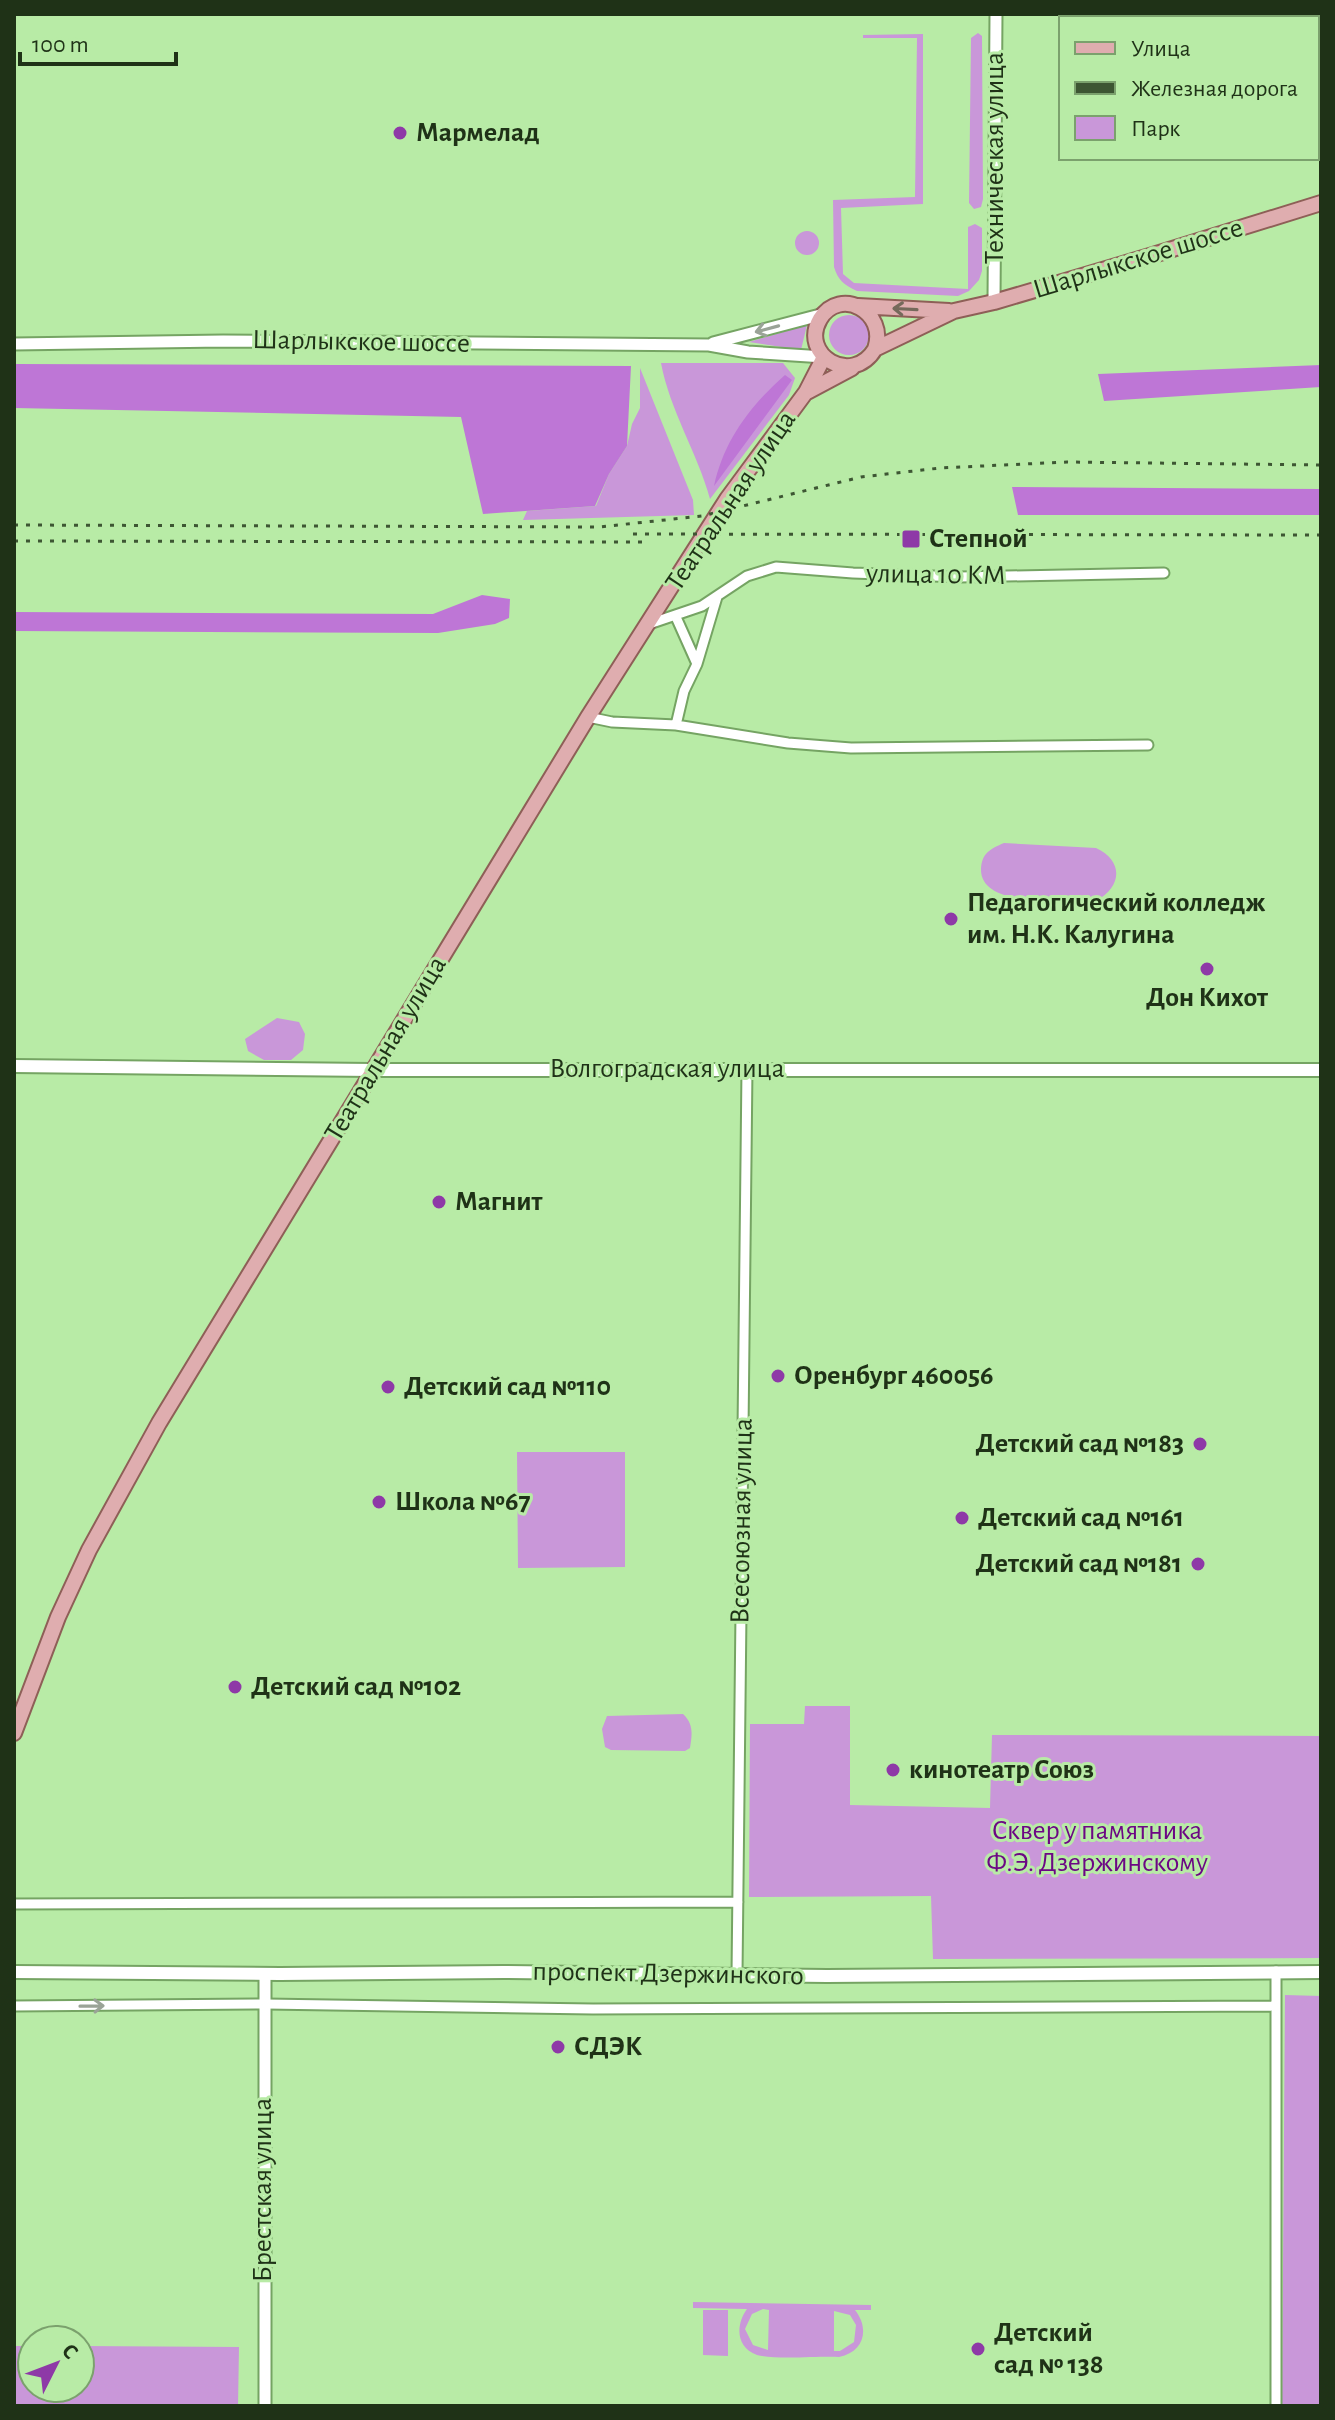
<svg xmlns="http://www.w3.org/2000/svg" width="1335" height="2420" viewBox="0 0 1335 2420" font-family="'Alegreya Sans',sans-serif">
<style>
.green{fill:#c997d9;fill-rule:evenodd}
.forest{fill:#be76d6}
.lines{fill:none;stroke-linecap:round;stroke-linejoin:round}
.minor-casing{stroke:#75a463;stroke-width:13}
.tertiary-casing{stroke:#75a463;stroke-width:15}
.secondary-casing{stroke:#75a463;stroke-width:16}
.primary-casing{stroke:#8e5f57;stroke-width:18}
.minor{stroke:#fff;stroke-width:9}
.tertiary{stroke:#fff;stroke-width:11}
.secondary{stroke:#fff;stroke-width:12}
.primary{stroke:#dfadaf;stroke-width:14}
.rail{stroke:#3d5633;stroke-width:3;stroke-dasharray:4 8;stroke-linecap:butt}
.oneway{stroke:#75695b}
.oneway2{stroke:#9aa397}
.poi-dot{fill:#8e39a7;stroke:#b8eba6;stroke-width:3}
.labels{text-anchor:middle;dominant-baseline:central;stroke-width:6;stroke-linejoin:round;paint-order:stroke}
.poi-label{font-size:28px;font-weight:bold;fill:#1f3217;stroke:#b8eba6;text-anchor:start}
.street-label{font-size:28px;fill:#1f3217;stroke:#b8eba6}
.park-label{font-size:28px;fill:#6c0784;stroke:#b8eba6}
</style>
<rect width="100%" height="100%" fill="#b8eba6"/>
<path class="green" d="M978 33 982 36 983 199 981 207 974 209 969 203 971 38Z
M923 34V204L841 208 843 274 854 283 968 289V227L975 224 982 228V271L979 280 969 291 958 296 857 291C844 285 838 280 834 267L833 200 915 197 917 38H863V35Z
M795 243a12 12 0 1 1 24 0a12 12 0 1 1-24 0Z
M829 335a20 20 0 1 1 40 0a20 20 0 1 1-40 0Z
M807 325 801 350 749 342Z
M661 363H783L795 378 789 395 710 499C697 452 670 411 661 363Z
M640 368 693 500 694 515 523 520 527 511 596 506 609 474 627 446 632 424 640 408Z
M1004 843 1096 848C1124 861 1122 887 1096 901 1068 900 980 909 981 869 982 853 990 849 1004 843Z
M277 1018 299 1022 305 1034 303 1050 291 1060H264L248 1051 245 1039Z
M517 1452H625V1567L518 1568Z
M805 1706H850V1805L990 1808 992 1735 1321 1736V1958L933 1959 931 1896 749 1897 750 1724H804Z
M683 1714C694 1724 692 1735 690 1748L685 1751 611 1750 605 1747 602 1729 607 1716Z
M1285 1995 1321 1996V2406H1282Z
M693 2302 871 2305V2310H855C870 2329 864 2352 839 2357 817 2356 776 2360 757 2355 735 2347 736 2324 747 2309L693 2308ZM763 2309 769 2310 768 2350 753 2345 745 2329 752 2314ZM834 2311 850 2315 856 2325 854 2342 840 2351H834Z
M703 2310H728V2356L703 2355Z
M14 2346H32V2388H80V2346L239 2347 238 2406H14Z"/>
<path class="forest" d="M14 364 631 366 627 446 609 474 595 506 483 514 461 417 14 408Z
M1321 365V387L1104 401 1098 374Z
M785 375 792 380 714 486C724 440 750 406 785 375Z
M1012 487 1321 489V515H1018Z
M482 595 510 599 509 618 495 624 438 633 14 631V612L433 614Z"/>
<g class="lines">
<g class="minor-casing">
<path id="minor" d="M676 617 697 664
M649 624 702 606 747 576 776 567 853 573 960 577 1164 573
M588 717 612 722 676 725 788 743 851 748 1148 745
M676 725 684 691 697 664 717 597
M14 1904 738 1902
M737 1975 747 1068
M14 2006 266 2004 593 2009 1276 2006
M1276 2406V1971"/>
</g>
<g class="tertiary-casing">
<path id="tertiary" d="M994 302 996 14
M713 343 824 314
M14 344 223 341 709 345 748 352 824 357
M265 1974V2406"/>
</g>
<g class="secondary-casing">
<path id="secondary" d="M14 1066 372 1070H1321
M14 1972 280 1974 503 1972 827 1976 1321 1972"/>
</g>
<g class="primary-casing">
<path id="primary" d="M858 306 949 311
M875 349C888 312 840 286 820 319 799 355 852 387 875 349L954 311 994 302 1150 256 1321 203
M807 392 852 368
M14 1733 58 1617 89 1550 159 1423 588 717 727 499 806 392 824 357"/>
</g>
<use href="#minor" class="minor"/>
<use href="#tertiary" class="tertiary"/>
<use href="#secondary" class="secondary"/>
<use href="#primary" class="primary"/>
<path class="rail" d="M14 525 599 527 702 516 861 477 940 468 1067 462 1321 465
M633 534 1321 535
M14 541 646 542"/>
</g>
<defs><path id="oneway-shaft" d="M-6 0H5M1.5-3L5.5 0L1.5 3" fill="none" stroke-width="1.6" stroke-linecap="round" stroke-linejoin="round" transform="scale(2)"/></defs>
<use class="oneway" href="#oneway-shaft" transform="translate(905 309) rotate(-177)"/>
<g class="oneway2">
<use href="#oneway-shaft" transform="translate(767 329) rotate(165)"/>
<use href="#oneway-shaft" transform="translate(92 2006) rotate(-1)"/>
</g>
<g class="poi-dot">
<circle cx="400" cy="133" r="8"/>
<rect x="901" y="529" width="20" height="20" rx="4"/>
<circle cx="951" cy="919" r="8"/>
<circle cx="1207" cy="969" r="8"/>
<circle cx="439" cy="1202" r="8"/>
<circle cx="778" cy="1376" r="8"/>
<circle cx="388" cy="1387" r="8"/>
<circle cx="1200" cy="1444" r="8"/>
<circle cx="379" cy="1502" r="8"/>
<circle cx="962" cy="1518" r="8"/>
<circle cx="1198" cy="1564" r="8"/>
<circle cx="235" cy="1687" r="8"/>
<circle cx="893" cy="1770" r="8"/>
<circle cx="558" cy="2047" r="8"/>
<circle cx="978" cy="2349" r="8"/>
</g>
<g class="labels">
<g class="poi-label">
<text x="416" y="133">Мармелад</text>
<text x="929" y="539">Степной</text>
<text x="967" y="903">Педагогический колледж<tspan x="967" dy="32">им. Н.К. Калугина</tspan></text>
<text x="1207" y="998" text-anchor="middle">Дон Кихот</text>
<text x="455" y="1202">Магнит</text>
<text x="794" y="1376">Оренбург 460056</text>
<text x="404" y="1387">Детский сад №110</text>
<text x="1184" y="1444" text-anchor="end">Детский сад №183</text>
<text x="395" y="1502">Школа №67</text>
<text x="978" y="1518">Детский сад №161</text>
<text x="1182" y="1564" text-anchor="end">Детский сад №181</text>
<text x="251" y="1687">Детский сад №102</text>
<text x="909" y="1770">кинотеатр Союз</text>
<text x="574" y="2047">СДЭК</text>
<text x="994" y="2333">Детский<tspan x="994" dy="32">сад № 138</tspan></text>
</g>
<g class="street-label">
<text transform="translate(995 158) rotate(-90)">Техническая улица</text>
<text transform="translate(1138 259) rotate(-17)">Шарлыкское шоссе</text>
<text transform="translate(361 342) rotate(1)">Шарлыкское шоссе</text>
<text transform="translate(731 501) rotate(-56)">Театральная улица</text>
<text transform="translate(936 575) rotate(1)">улица 10 КМ</text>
<text transform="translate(386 1049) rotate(-59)">Театральная улица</text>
<text x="667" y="1069">Волгоградская улица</text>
<text transform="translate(742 1521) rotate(-89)">Всесоюзная улица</text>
<text transform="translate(668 1974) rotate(1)">проспект Дзержинского</text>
<text transform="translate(263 2190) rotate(-90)">Брестская улица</text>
</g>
<g class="park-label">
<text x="1097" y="1831">Сквер у памятника<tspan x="1097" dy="32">Ф.Э. Дзержинскому</tspan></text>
</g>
</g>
<rect width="1335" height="2420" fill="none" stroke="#1f3217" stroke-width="32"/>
<rect x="1059" y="16" width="260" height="144" fill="#b8eba6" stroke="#7ba16d" stroke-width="2"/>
<rect x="1075" y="42" width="40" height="12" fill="#dfadaf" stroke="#7ba16d" stroke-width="2"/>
<text x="1131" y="56" font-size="24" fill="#1f3217">Улица</text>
<rect x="1075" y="82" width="40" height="12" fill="#3d5633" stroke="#7ba16d" stroke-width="2"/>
<text x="1131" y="96" font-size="24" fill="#1f3217">Железная дорога</text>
<rect x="1075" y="116" width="40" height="24" fill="#c997d9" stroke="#7ba16d" stroke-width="2"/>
<text x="1131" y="136" font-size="24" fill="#1f3217">Парк</text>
<g transform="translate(56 2364) rotate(48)"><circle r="38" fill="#b8eba6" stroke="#7ba16d" stroke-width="2"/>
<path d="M0-6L14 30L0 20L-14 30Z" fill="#8e39a7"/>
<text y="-12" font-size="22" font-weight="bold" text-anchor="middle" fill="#1f3217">С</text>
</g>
<path d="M20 52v12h156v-12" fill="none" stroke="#1f3217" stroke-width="4"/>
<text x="32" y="52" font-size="24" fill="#1f3217" stroke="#b8eba6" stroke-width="6" paint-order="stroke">100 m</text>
</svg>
